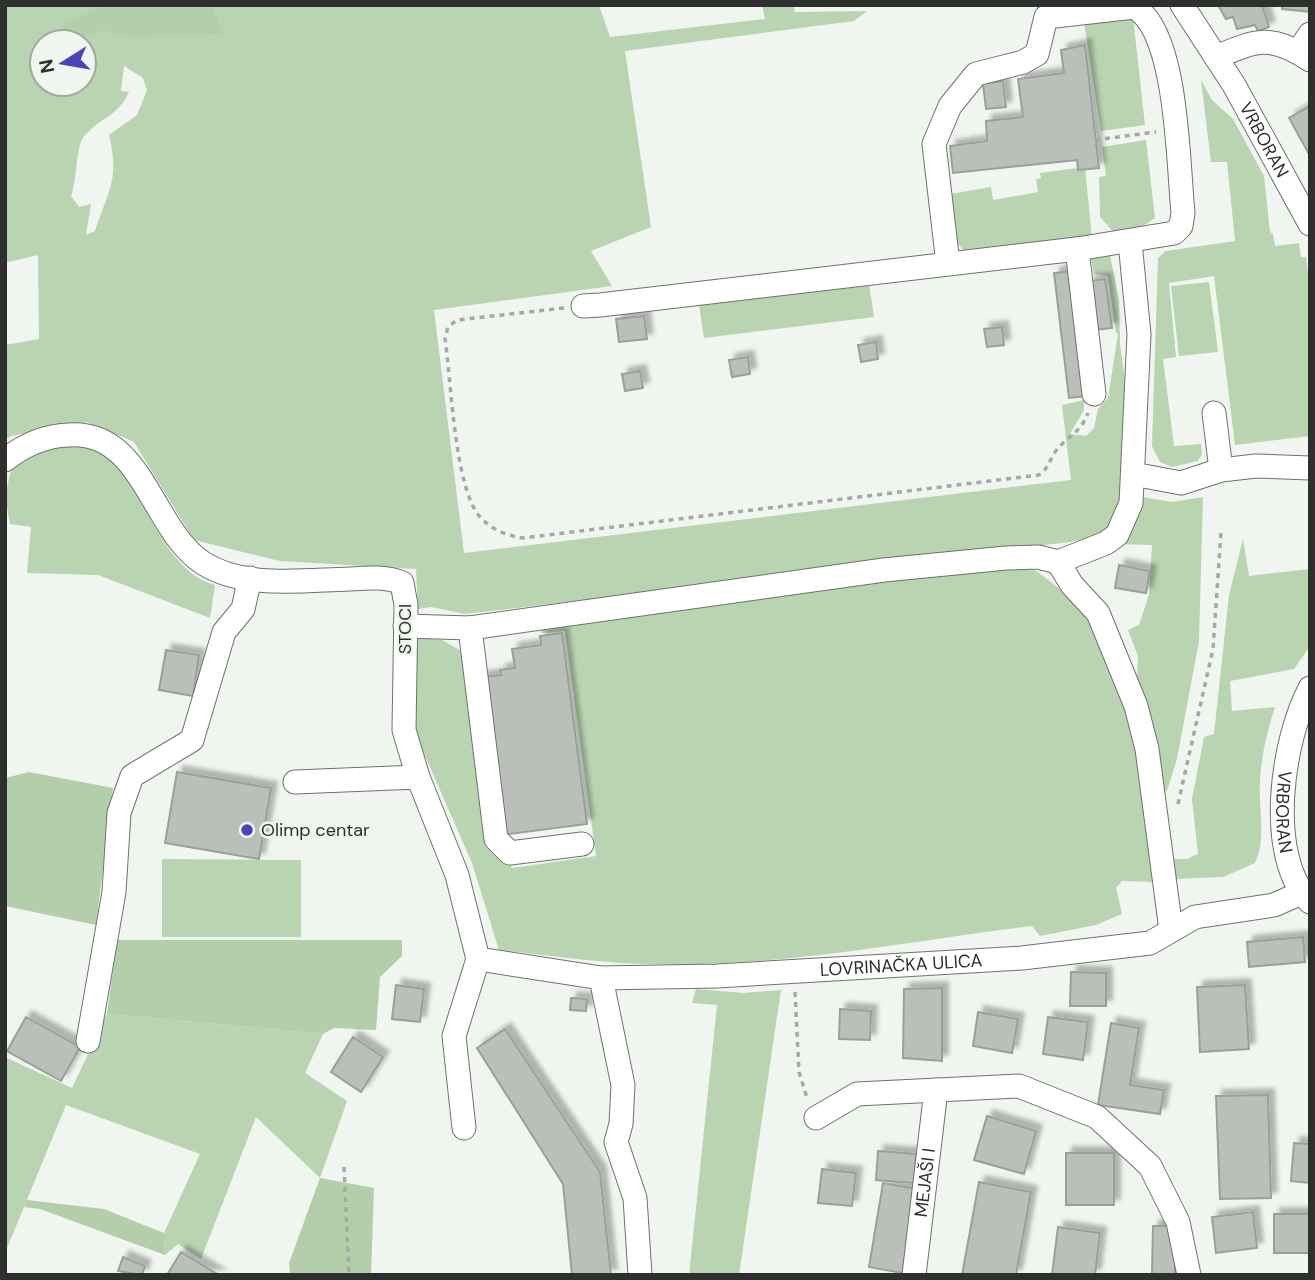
<svg xmlns="http://www.w3.org/2000/svg" width="1315" height="1280" viewBox="0 0 1315 1280" font-family="'DM Sans',sans-serif">
<style>
.green{fill:#b8d4b0;fill-rule:evenodd}
.forest{fill:#b2cfa9}
.building{fill:#bac0b9;stroke:#9aa099;stroke-width:2;filter:url(#shadow)}
.lines{fill:none;stroke-linecap:round;stroke-linejoin:round}
.minor-casing{stroke:#6d726c;stroke-width:25}
.path{stroke:#a4a9a4;stroke-width:3.5;stroke-dasharray:5 5;stroke-linecap:butt}
.minor{stroke:#fff;stroke-width:23}
.poi-dot{fill:#4a44bb;stroke:#f0f6ef;stroke-width:2.5}
.labels{text-anchor:middle;dominant-baseline:central;stroke-width:5;stroke-linejoin:round;paint-order:stroke}
.street-label{font-size:18px;fill:#2d302d;stroke:#f0f6ef}
.poi-label{font-size:18px;fill:#2d302d;stroke:#f0f6ef;text-anchor:start}
</style>
<defs>
<filter id="shadow"><feDropShadow dx="6" dy="-6" stdDeviation="2" flood-color="#0004"/></filter>
</defs>
<rect width="100%" height="100%" fill="#f0f6ef"/>
<path class="green" d="M5 5H599L610 37 765 19 762 5H793L795 12 867 11 854 21 625 51 651 227 591 251 612 286 434 310 464 553 1071 480 1062 405 1084 400V410L1070 434 1086 436 1094 428 1098 409 1108 398 1118 334 1116 333 1108 276 1094 274 1091 259 1110 255 1119 300 1120 344 1128 401 1123 500 1108 528 1098 536 1070 542 465 614 431 607 418 609 416 569 280 561 194 540 134 442 87 422 11 436 5 440V345L39 339 38 255 5 263ZM42 42H84V84H42ZM124 66 143 78 147 90 137 115 109 135C120 180 108 191 95 231L86 235 91 204 79 207 71 196C77 181 76 147 83 138 99 117 117 118 129 92L121 91Z
M1133 17 1145 125 1101 131 1084 22Z
M1201 80 1212 100 1233 119 1264 176 1270 232 1273 234 1275 246 1299 243 1301 257H1306L1310 289V436L1235 445 1214 276 1169 283 1176 357 1163 359 1174 446 1201 444 1202 454 1198 461 1172 467 1160 462 1152 446 1158 258 1166 251 1235 241 1227 162H1211Z
M1146 140 1155 218 1134 232 1116 235 1100 217 1099 177 1106 176 1102 147Z
M1085 167 1092 239 964 251 956 241 950 194 991 187 993 200 1038 192 1036 179 1041 178 1040 173Z
M1209 282 1218 352 1179 356 1171 286Z
M869 284 874 317 704 338 699 305Z
M82 444C92 449 108 454 115 462 144 497 168 574 215 585L210 618 98 575 27 573 31 527 10 524 5 496 11 470 46 448Z
M1142 497 1173 502 1203 497 1199 641 1177 759 1167 791H1163L1137 681 1138 656 1128 630 1139 625 1149 594 1152 545 1116 544Z
M1243 539 1249 576 1310 569V646L1294 669 1230 681 1232 711 1275 707C1267 732 1261 756 1260 782 1258 807 1267 839 1255 863L1223 877 1175 879 1172 859H1187L1198 854 1192 799 1204 737 1214 734 1229 595Z
M1025 566 1038 572 1071 598 1091 620 1135 728 1155 882 1122 881 1116 888 1122 914 1096 925 1040 936 1032 926C903 942 777 968 647 964 597 963 548 955 499 950L472 863 419 742 415 728 417 638 442 640 463 652 487 845 513 868 596 856 565 631 542 633 540 625 856 582Z
M162 859 301 860V937H162Z
M696 989 743 993 781 990 739 1275H689L717 1005 692 1003Z
M107 1014 323 1034 305 1073 347 1101 320 1178 256 1117 201 1259 178 1244 165 1255 164 1233 200 1154 66 1105 5 1253V1057L72 1088Z"/>
<path class="forest" d="M105 5H211L223 34 130 37 104 30 70 42H57L64 25Z
M29 772 113 788 96 925 5 906V778Z
M117 940H402V956L380 977 376 1030 334 1028 323 1034 107 1014Z
M320 1178 374 1188 371 1275H290L289 1263Z
M27 1200 104 1209 164 1233 165 1255 40 1209 24 1207Z"/>
<path class="building" d="M1218 5H1262L1269 27 1258 31 1255 25 1237 29 1233 17 1226 19Z
M1282 5H1310V12L1282 9Z
M1085 45 1099 168 1078 170 1077 160 953 173 950 146 987 141 986 121 1023 117 1018 79 1064 73 1061 50Z
M1003 81 1006 107 986 109 983 84Z
M1310 106V156L1289 118Z
M1070 271 1086 396 1069 398 1054 273Z
M1105 279 1112 328 1096 330 1089 281Z
M644 316 647 339 619 342 616 319Z
M1002 327 1004 345 987 347 984 329Z
M876 342 878 359 861 362 858 345Z
M748 357 750 374 732 377 729 360Z
M640 371 643 388 625 391 622 374Z
M1119 565 1150 571 1146 593 1115 588Z
M562 633 587 824 502 835 481 677 501 675 500 670 515 668 512 649 541 645 540 636Z
M166 650 199 655 193 696 159 690Z
M177 772 271 788 259 859 165 843Z
M1303 937 1305 962 1249 967 1247 942Z
M1071 972 1106 973V1006H1070Z
M396 985 424 989 420 1022 392 1019Z
M1245 985 1249 1049 1200 1052 1197 987Z
M942 988V1061L903 1058 904 989Z
M571 998 587 999 586 1011 570 1010Z
M840 1009 871 1011 870 1040 839 1039Z
M978 1012 1018 1019 1012 1053 973 1046Z
M26 1017 80 1047 61 1081 7 1051Z
M1048 1017 1088 1022 1083 1060 1043 1054Z
M1111 1023 1139 1028 1130 1085 1164 1090 1160 1114 1098 1105Z
M505 1029 600 1172 611 1275H572L563 1184 477 1048Z
M353 1037 383 1057 361 1092 331 1072Z
M1268 1095 1271 1198 1220 1199 1216 1096Z
M987 1116 1036 1131 1024 1174 974 1160Z
M1294 1143 1310 1144V1183L1291 1181Z
M878 1151 916 1154 914 1183 876 1180Z
M1066 1153H1114V1205H1066Z
M822 1169 856 1173 852 1206 818 1203Z
M979 1182 1031 1192 1016 1275H962Z
M883 1183 922 1190 908 1274 869 1267Z
M1253 1212 1257 1248 1216 1253 1212 1217Z
M1274 1214H1310V1253H1274Z
M1153 1226H1175V1275H1152Z
M1058 1227 1100 1233 1095 1275H1052Z
M181 1252 219 1275H167Z
M123 1257 145 1266 142 1275 118 1271Z"/>
<g class="lines">
<g class="minor-casing">
<g id="minor">
<path id="s1" d="M1182 5 1234 85 1310 224"/>
<path d="M1298 52 1310 34"/>
<path d="M1216 57C1257 40 1271 34 1310 60"/>
<path d="M1077 249 1094 394"/>
<path d="M583 306 600 305 1077 249 1174 233 1181 226 1183 213C1178 165 1178 31 1134 7L1046 17 1037 54 1023 62 976 74 950 106 934 144 948 264"/>
<path d="M1214 413 1221 470"/>
<path d="M5 460C24 445 44 436 68 435 143 429 151 529 203 563 243 589 305 580 349 579 367 578 385 576 402 583L406 605 404 730 418 777 457 875 478 959 454 1036 464 1128"/>
<path d="M1133 474 1181 483 1221 470 1256 466 1310 468"/>
<path d="M1058 562 1072 585 1098 613 1136 706 1147 749 1171 930"/>
<path d="M405 626 470 628"/>
<path id="s2" d="M1310 688C1282 741 1265 856 1310 902"/>
<path d="M295 782 418 777"/>
<path d="M582 844 510 853 496 839 470 628 884 570 1006 558 1038 557 1058 562 1106 543 1117 535 1131 503 1139 334 1130 242"/>
<path id="s3" d="M478 959 601 978 717 976 1022 958 1150 943 1195 917 1274 905 1301 893"/>
<path d="M601 978 623 1085 621 1124 616 1142 635 1198 640 1275"/>
<path d="M88 1041 114 892 119 813 132 776 192 740 224 632 243 609 250 578"/>
<path d="M816 1118 857 1094 1019 1086 1097 1117 1150 1166 1178 1222 1189 1275"/>
<path id="s4" d="M914 1275 936 1090"/>
</g>
</g>
<path class="path" d="M1095 140 1156 132
M564 308 457 320 448 327 445 338C451 382 454 465 472 504 481 525 502 535 523 538L1039 475C1049 468 1049 461 1055 452 1067 436 1080 434 1088 413
M1178 804 1213 649 1221 532
M795 992 799 1072 807 1098
M344 1167 349 1275"/>
<use href="#minor" class="minor"/>
</g>
<circle class="poi-dot" cx="247" cy="830" r="7"/>
<g class="labels">
<g class="street-label">
<text stroke="none"><textPath href="#s1" startOffset="158">VRBORAN</textPath></text>
<text transform="translate(405 629) rotate(-90)">STOCI</text>
<text stroke="none"><textPath href="#s2" startOffset="128">VRBORAN</textPath></text>
<text stroke="none"><textPath href="#s3" startOffset="425">LOVRINAČKA ULICA</textPath></text>
<text stroke="none"><textPath href="#s4" startOffset="93">MEJAŠI I</textPath></text>
</g>
<g class="poi-label">
<text x="261" y="830">Olimp centar</text>
</g>
</g>
<rect width="1315" height="1280" fill="none" stroke="#2d302d" stroke-width="14"/>
<g transform="translate(63 63) rotate(259)"><circle r="33" fill="#f0f6ef" stroke="#a2a7a1" stroke-width="2"/>
<path d="M0-5L12 26L0 18L-12 26Z" fill="#4a44bb"/>
<text y="-10" font-size="19" font-weight="bold" text-anchor="middle" fill="#2d302d">N</text>
</g>
</svg>
